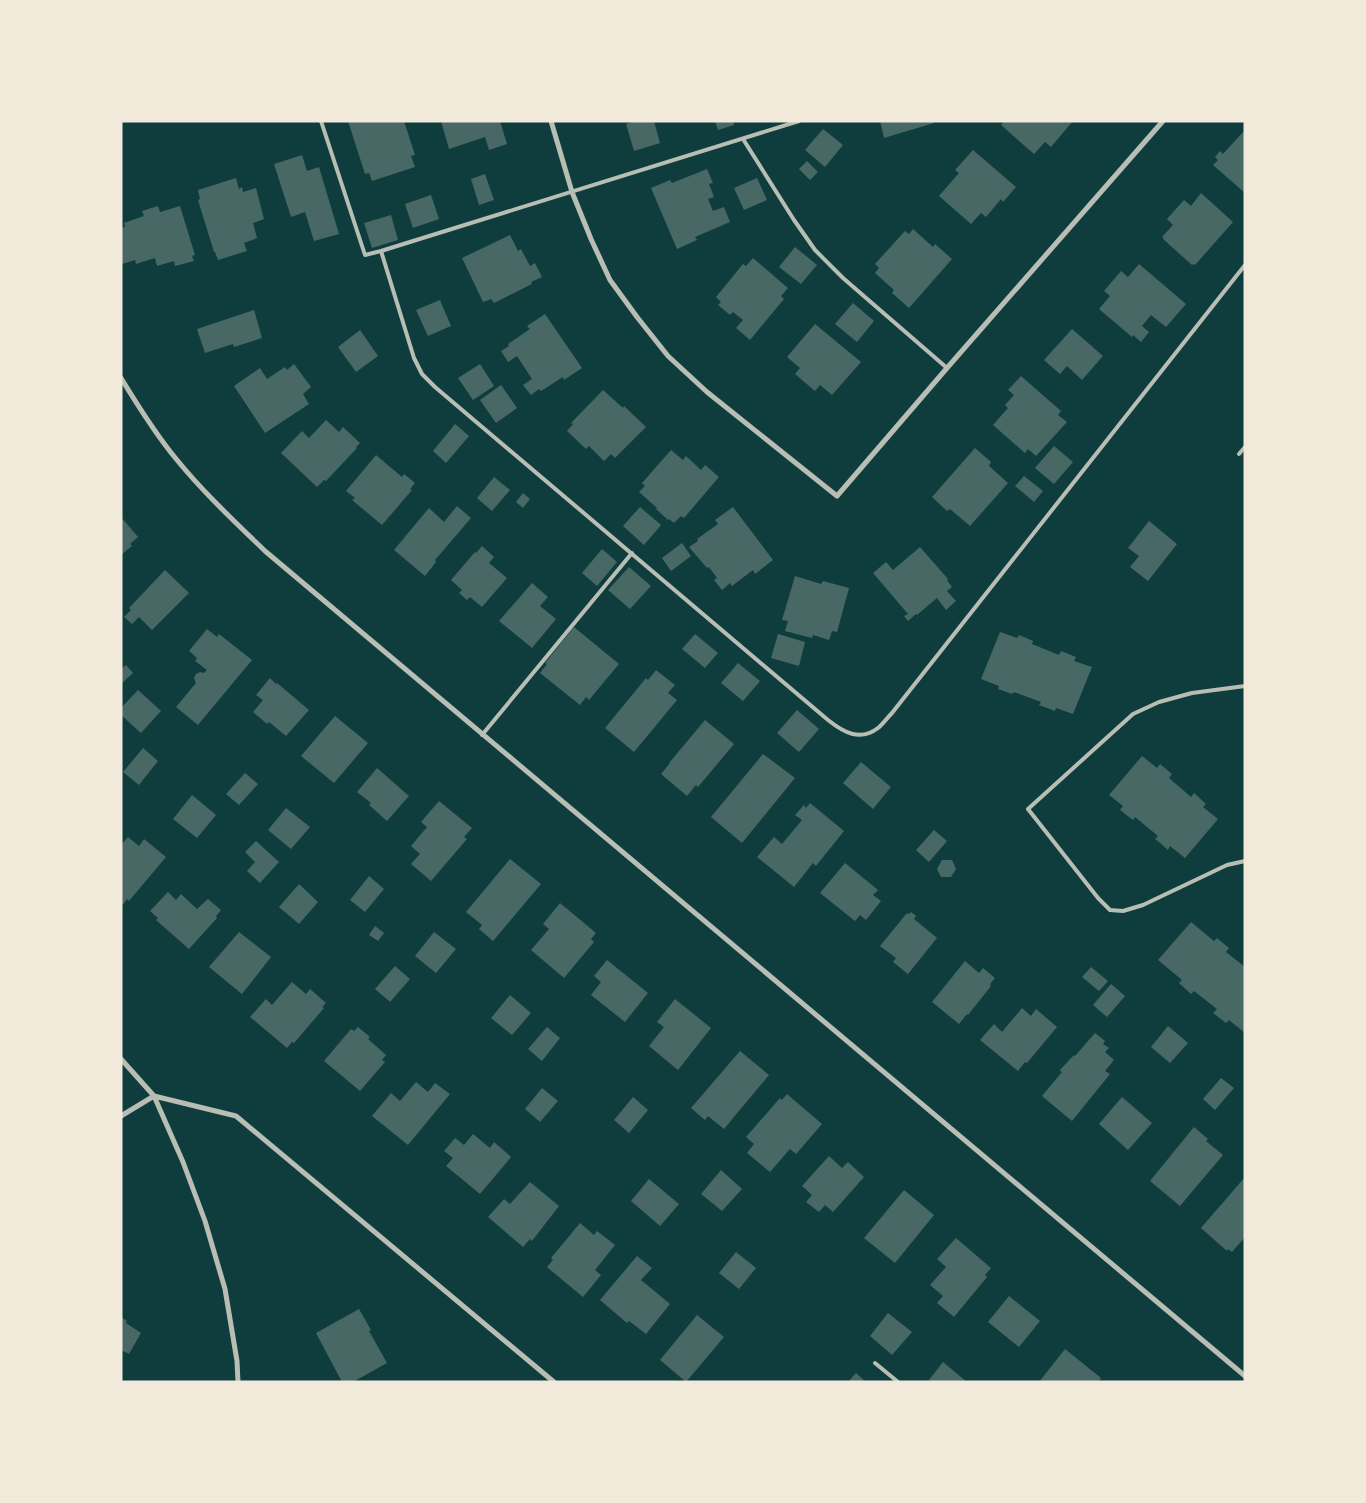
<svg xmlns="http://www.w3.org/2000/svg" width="1366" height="1503" viewBox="0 0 1366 1503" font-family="'Work Sans',sans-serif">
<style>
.building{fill:#486865}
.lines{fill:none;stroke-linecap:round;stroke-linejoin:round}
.service{stroke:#b8beb3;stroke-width:4}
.minor{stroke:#b8beb3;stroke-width:5}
</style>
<rect width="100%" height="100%" fill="#0f3d3e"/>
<path class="building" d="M348 121H404L415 155 411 156 415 167 372 181 369 173 365 174Z
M441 121H500L507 144 489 150 485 137 449 149Z
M635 121H654L660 143 634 151 626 124Z
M715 121H733L734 125 718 130Z
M880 121H933L934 123 884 138Z
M1004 121H1073L1051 147 1045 142 1034 154 1001 125Z
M823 129 843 145 825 167 805 150Z
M1243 132 1245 134V193L1213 165 1218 160 1215 157 1220 151 1223 154Z
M973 150 1016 187 1003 202 1001 199 986 217 981 213 971 224 939 196 959 173 955 170Z
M302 155 307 171 319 167 339 234 314 241 305 212 291 217 274 164Z
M807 161 818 172 810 180 799 169Z
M707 169 713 183 709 184 714 197 708 199 713 211 724 207 730 222 695 237 697 240 677 249 651 188 670 180 672 183Z
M485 174 494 200 479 205 471 179Z
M236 178 239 189 242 187 243 192 256 188 264 219 253 223 257 238 244 243 247 251 218 260 215 252H214L198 200 200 199 198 190Z
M757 178 767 200 744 210 734 188Z
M1201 193 1233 222 1195 265 1194 264 1192 265 1163 239 1164 238 1162 237 1173 225 1167 219 1184 200 1191 206Z
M431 195 439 219 413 228 405 204Z
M158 206 160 212 180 206 195 255 192 256 194 261 175 266 174 261 157 266 155 258 136 264 135 260 122 264 121 228 125 227 124 223 144 216 142 211Z
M391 215 398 240 372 248 364 223Z
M913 229 933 247 935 244 952 259 909 308 892 293 894 290 875 273 879 268 875 264 905 231 909 234Z
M510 235 518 251 521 249 530 266 535 263 542 277 531 282 532 284 494 303 491 299 483 302 462 258Z
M795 247 817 265 801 284 779 267Z
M753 258 788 288 781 296 784 299 750 340 736 328 743 320 733 312 730 315 718 305 721 302 716 297 743 264 746 266Z
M1139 264 1186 304 1166 327 1151 315 1142 326 1149 332 1141 342 1133 335 1132 337 1099 309 1110 296 1104 291 1121 271 1128 277Z
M440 300 451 326 428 336 416 310Z
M853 303 874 321 857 342 835 324Z
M254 310 262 338 234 347 233 344 205 353 197 329Z
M545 314 582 368 564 380 563 377 541 391 539 389 531 395 523 385 532 379 517 356 508 362 501 351 509 346 508 344 530 329 527 326Z
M815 324 861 362 832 395 820 385 815 391 795 374 800 368 787 357Z
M1072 329 1103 356 1082 380 1067 366 1060 374 1044 360Z
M360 330 378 356 356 372 338 347Z
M294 364 311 387 303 394 309 404 265 433 234 386 260 368 267 379 285 367 287 370Z
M480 364 494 386 473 400 458 378Z
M1021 376 1061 411 1058 415 1067 422 1036 456 1028 449 1025 453 993 425 1008 408 1005 405 1014 395 1008 390Z
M501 385 517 408 496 423 480 400Z
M603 390 623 408 624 406 646 427 615 458 611 454 604 461 589 446 586 449 567 431 573 424 571 423Z
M326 420 339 432 343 427 360 443 356 447 357 448 326 481 324 480 317 487 281 453 302 431 309 438Z
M455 424 469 436 446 463 433 451Z
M1054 446 1073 462 1054 484 1035 468Z
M975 448 991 462 989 466 1008 483 970 526 950 509 947 511 932 497Z
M671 450 683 460 686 456 701 470 705 465 719 477 684 518 681 516 674 523 669 519 668 520 656 509 657 508 639 492 645 486 642 483Z
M376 455 402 477 404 474 415 483 410 489 412 490 382 525 352 500 355 498 346 491Z
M1024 476 1043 491 1034 502 1015 486Z
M494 477 510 490 492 511 477 498Z
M523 493 530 499 523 508 516 502Z
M457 506 471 518 435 560 436 562 425 576 394 550 429 508 444 522Z
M640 507 661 525 644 545 623 526Z
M733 507 773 560 755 574 753 570 732 586 730 583 722 590 714 580 717 578 709 567 707 568 689 547 698 541 697 539 718 524 715 520Z
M121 517 138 537 130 544 132 546 121 555Z
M1149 521 1177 544 1148 581 1130 567 1139 556 1128 548Z
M682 543 691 556 671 571 662 558Z
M482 546 494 557 489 563 507 578 482 607 470 597 467 600 459 593 462 590 451 580 475 552 476 553Z
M920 547 948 579 947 580 952 587 947 591 956 601 946 610 937 598 917 615 916 614 908 621 904 616 908 614 873 573 886 562 893 570Z
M602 549 617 562 597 586 582 573Z
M629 567 651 586 630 609 608 590Z
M165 570 189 593 152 630 139 617 132 624 124 617 131 610 129 608Z
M795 576 821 584 823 581 849 588 837 632 832 631 829 640 813 635 812 638 785 631 788 621 782 620Z
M532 583 548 597 540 606 556 619 532 648 499 621Z
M574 627 619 664 589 700 586 697 580 705 540 673 547 664 545 663Z
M207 629 217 637 219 634 252 660 198 725 176 707 196 683 194 678 196 674 200 672 204 673 207 670 195 661 197 658 189 651Z
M1000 632 1017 638 1019 635 1033 641 1032 644 1059 655 1061 651 1076 657 1074 661 1092 667 1073 714 1056 708 1055 711 1039 705 1041 702 1014 692 1012 694 998 689 999 686 981 679Z
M695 634 718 653 705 668 682 649Z
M778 634 805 642 799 666 771 658Z
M738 663 760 681 743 701 721 683Z
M126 665 133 673 121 684V669Z
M656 670 675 685 668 693 677 700 634 752 605 728 646 678 648 680Z
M270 678 276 684 277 683 309 710 286 736 269 722 267 724 253 712 263 700 256 695Z
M138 690 161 711 141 733 121 715V708Z
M797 710 819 729 799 752 777 733Z
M335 716 368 743 334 783 301 756Z
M705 720 734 744 698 787 696 785 687 796 661 774 670 763H669Z
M143 748 158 761 139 785 123 772Z
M763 754 795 778 742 843 711 817Z
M1142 756 1157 768 1160 764 1172 774 1169 778 1191 797 1194 793 1206 804 1203 807 1218 819 1185 858 1170 846 1168 850 1159 842 1155 839 1158 836 1135 817 1133 820 1120 810 1123 806 1109 795Z
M861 762 891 787 873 809 843 783Z
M377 768 409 796 387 821 369 805 371 803 357 792Z
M245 773 258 784 239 805 226 794Z
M192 795 216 815 197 838 173 819Z
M439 801 472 828 464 837 467 839 431 881 411 864 420 854 411 846 427 827 421 822Z
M810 803 844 831 816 866 813 863 794 887 757 857 774 837 782 844 802 820 795 815 804 805 806 808Z
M286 808 310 827 291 849 268 830Z
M934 830 947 841 929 862 916 850Z
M128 837 139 846 144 839 166 857 129 901 127 899 121 907V845Z
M256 841 279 862 260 883 247 871 255 862 245 852Z
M510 859 541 884 493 941 479 929 482 925 466 912Z
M942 860H952L956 869 951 877H941L937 869Z
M845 863 878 890 873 895 881 901 866 920 860 915 855 921 820 893Z
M369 876 384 889 365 912 350 900Z
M299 884 318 902 299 924 279 907Z
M168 892 176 900 181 894 197 909 208 899 221 910 216 916 217 918 189 949 156 920 158 918 150 911Z
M560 903 596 933 591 939 594 942 564 978 531 950 549 929 543 924Z
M911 912 916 916 914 919 937 938 908 974 893 962 896 958 880 946 907 913 909 914Z
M1191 922 1214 941 1217 938 1229 948 1226 952 1245 967V1033L1229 1020 1226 1023 1213 1013 1217 1009 1194 991 1191 994 1179 983 1182 980 1158 960Z
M375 926 384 933 378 941 369 935Z
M239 932 271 957 242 994 209 967Z
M434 932 456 949 436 973 415 956Z
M607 960 648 993 625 1022 591 995 601 982 594 976Z
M965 961 979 973 983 968 995 978 991 983 990 985 991 986 968 1015 967 1014 959 1024 932 1002Z
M395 966 410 979 390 1002 375 989Z
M1091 967 1108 981 1099 991 1082 977Z
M292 982 306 994 310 989 326 1003 322 1007 324 1008 294 1043 292 1042 287 1048 250 1017 266 999 272 1005Z
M1111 984 1125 996 1107 1017 1093 1005Z
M510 995 531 1013 512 1035 491 1018Z
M675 999 711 1028 678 1070 649 1046 664 1027 657 1022Z
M1022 1008 1031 1016 1036 1009 1057 1027 1027 1063 1025 1062 1018 1071 980 1040 994 1024 1002 1032Z
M1168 1026 1188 1043 1170 1063 1151 1047Z
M358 1027 370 1037 368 1039 386 1055 382 1060 385 1062 360 1091 324 1061 351 1029 354 1031Z
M547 1027 560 1038 542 1061 528 1049Z
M1095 1033 1105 1041 1103 1044 1109 1048 1105 1052 1114 1060 1105 1071 1110 1074 1072 1121 1042 1096 1062 1072 1060 1071V1070L1074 1055 1075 1056Z
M740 1051 769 1075 724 1129 708 1116 705 1120 691 1108Z
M1221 1078 1234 1088 1215 1110 1203 1099Z
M416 1082 428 1092 435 1083 450 1094 408 1145 372 1116 391 1093 400 1101Z
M542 1088 558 1101 540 1122 525 1109Z
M787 1094 822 1124 796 1154 790 1149 770 1172 747 1153 754 1144 746 1137 780 1098 782 1100Z
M633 1097 648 1110 629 1133 614 1120Z
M1122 1097 1152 1123 1128 1150 1099 1124Z
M1194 1127 1208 1139 1206 1141 1223 1155 1180 1206 1150 1181Z
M473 1134 490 1148 494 1142 511 1157 480 1194 446 1166 453 1158 444 1151 455 1138 464 1145Z
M829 1156 842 1168 848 1162 864 1177 833 1212 825 1205 819 1212 806 1202 812 1195 802 1186Z
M721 1170 742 1189 722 1211 701 1194Z
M1245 1177V1237L1232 1252 1228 1249 1227 1251 1201 1228Z
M649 1179 679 1204 660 1226 631 1201Z
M530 1182 559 1206 532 1241 530 1239 523 1247 488 1217 504 1199 510 1204Z
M904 1190 934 1215 895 1263 864 1238Z
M580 1223 594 1235 597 1231 615 1245 595 1270 601 1275 583 1297 547 1267 553 1260 551 1258Z
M956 1238 991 1268 985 1275 987 1277 954 1317 937 1303 943 1296 930 1285 946 1267 937 1259Z
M736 1252 756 1268 739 1289 719 1273Z
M637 1256 652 1268 641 1280 670 1304 646 1334 629 1321 627 1323 600 1300Z
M1009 1296 1040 1321 1019 1347 988 1322Z
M359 1309 371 1330 369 1331 387 1363 353 1382H342L316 1333Z
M888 1313 912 1332 892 1355 870 1336Z
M697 1315 724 1337 686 1382 660 1360Z
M121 1317 127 1321 126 1323 141 1333 129 1354 121 1350Z
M1065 1349 1101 1378 1099 1382H1039Z
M943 1362 967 1382H932L929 1380Z
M856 1373 866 1382H848Z"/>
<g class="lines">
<path class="service" d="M321 121 365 255 381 251 414 358 422 374 435 387 828 720C843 732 860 742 878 728 883 724 887 718 892 713L1245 265
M743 139 794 220 815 250 843 278 947 368
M381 251 799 121
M1239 454 1245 447
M1245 686 1192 693 1159 702 1133 714 1028 809 1098 898 1110 910 1123 911 1143 905 1227 865 1245 861
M482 735 632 553
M875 1363 898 1382"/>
<path class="minor" d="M551 121 572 192 591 239 610 280 637 317 668 356 707 392 837 496 947 368 1163 121
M121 378C138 406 156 435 177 460 204 493 235 522 265 551L1245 1376
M121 1059 154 1096 183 1162 205 1221 225 1289 237 1361 238 1382
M154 1096 236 1116 554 1382
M121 1116 154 1096"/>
</g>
<rect width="1366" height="1503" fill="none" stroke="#f1e9da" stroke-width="245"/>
</svg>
